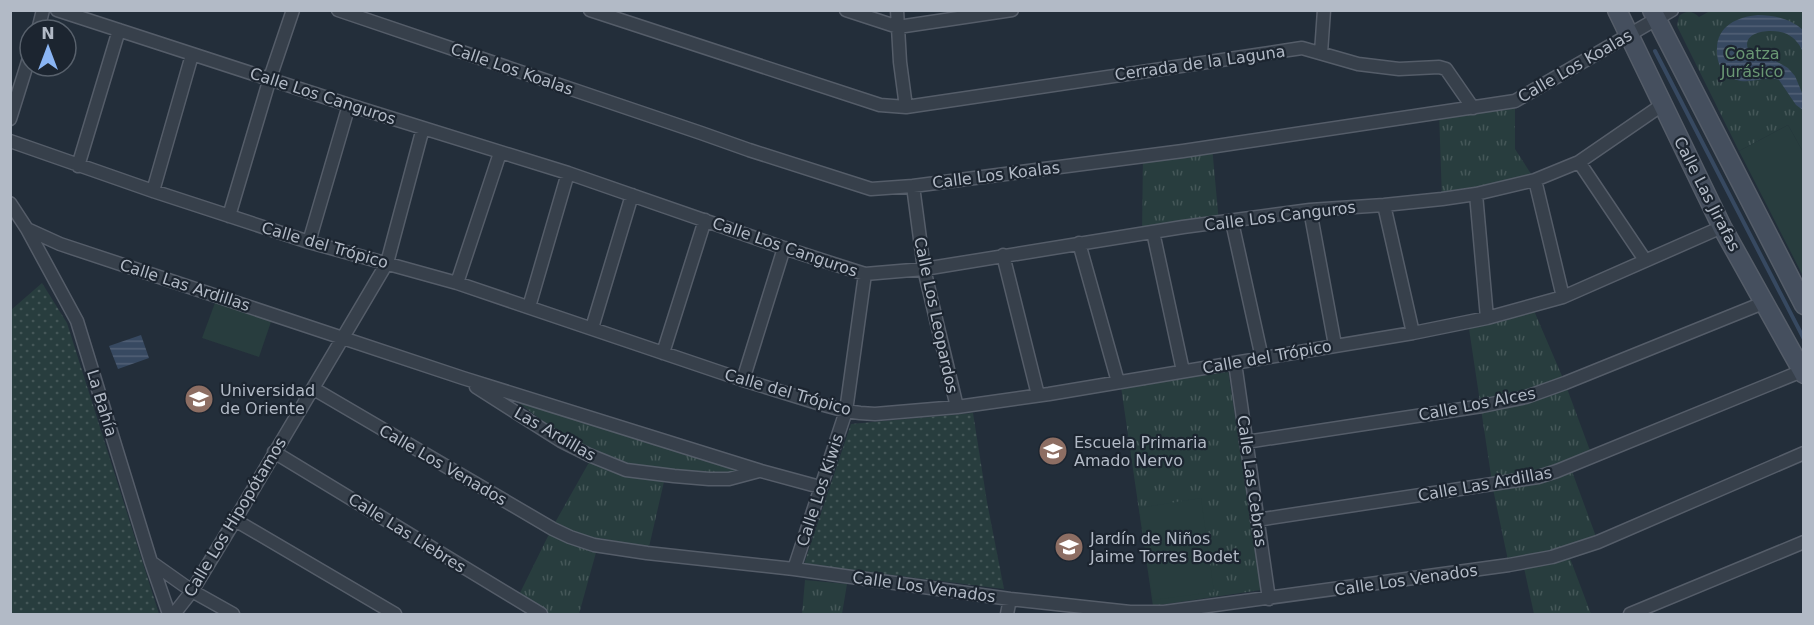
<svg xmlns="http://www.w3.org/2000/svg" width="1814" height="625" viewBox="0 0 1814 625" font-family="'DejaVu Sans',sans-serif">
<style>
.grass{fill:url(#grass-dots)}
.park{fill:url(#park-tufts)}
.pitch{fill:#283d3e}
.water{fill:url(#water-rules)}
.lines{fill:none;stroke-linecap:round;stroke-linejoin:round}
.stream{stroke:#374961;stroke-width:4}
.street-casing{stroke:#555d69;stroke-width:15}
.secondary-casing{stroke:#555d69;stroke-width:21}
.street{stroke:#37404b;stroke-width:12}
.secondary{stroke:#454f5e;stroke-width:18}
.labels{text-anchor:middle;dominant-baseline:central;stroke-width:4.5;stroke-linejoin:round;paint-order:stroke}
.park-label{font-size:16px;fill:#6a9774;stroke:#1c2530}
.street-label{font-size:16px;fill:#b2bac6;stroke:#1c2530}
.poi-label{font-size:16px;fill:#b2bac6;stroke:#1c2530;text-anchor:start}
</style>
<defs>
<pattern id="grass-dots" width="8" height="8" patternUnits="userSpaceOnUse" patternTransform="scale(1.5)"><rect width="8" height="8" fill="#283d3e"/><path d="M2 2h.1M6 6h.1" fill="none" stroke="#455758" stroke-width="1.8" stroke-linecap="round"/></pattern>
<pattern id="park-tufts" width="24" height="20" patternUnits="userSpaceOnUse" patternTransform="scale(1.5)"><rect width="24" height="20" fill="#283d3e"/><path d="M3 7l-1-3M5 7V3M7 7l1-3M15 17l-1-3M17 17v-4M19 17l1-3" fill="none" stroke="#455758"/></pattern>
<pattern id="water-rules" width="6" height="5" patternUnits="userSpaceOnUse" patternTransform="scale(1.5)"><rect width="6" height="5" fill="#374961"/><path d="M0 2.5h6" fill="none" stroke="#526176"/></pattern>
</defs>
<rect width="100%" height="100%" fill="#232e3a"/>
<path class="grass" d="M42 283 67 323 159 614H11V310Z
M973 413 987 502 1004 589 804 564 851 424Z"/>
<path class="park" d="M1710 11H1803V149L1802 150 1788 125 1739 151 1677 26 1679 16C1686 10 1693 11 1699 17Z
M1515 101V149L1535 180 1442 199 1439 112Z
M1212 146 1219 223 1142 234 1143 156Z
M1532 306 1565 383 1592 456 1570 466 1598 542 1568 553 1591 614H1534L1523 563 1509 565 1493 489 1468 322Z
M1228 370 1261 590 1153 606 1121 387Z
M509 396 743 469 728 476 666 473 649 547 600 538 579 614H543L517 599 552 528 592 457Z
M805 580 847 584 842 614H802Z"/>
<path class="pitch" d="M1788 125 1802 150 1803 149V276L1739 151Z
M216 300 272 319 259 357 202 338Z
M1201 498 1214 592 1153 600 1139 508Z"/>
<path class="water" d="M1758 15C1775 15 1791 19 1803 30V52C1800 45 1795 38 1787 34 1772 27 1735 31 1751 55L1774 60 1788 68 1795 76 1803 95V110L1796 105 1779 80C1764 73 1744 91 1725 73 1719 67 1717 59 1717 51 1716 26 1737 17 1758 15Z
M141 335 149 358 118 369 109 346Z"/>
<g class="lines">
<path class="stream" d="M1655 51 1804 339"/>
<g class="street-casing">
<path id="street" d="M57 10 349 105 568 173 784 248 865 274 924 269 1183 227 1310 210 1384 205 1442 199 1476 194 1535 180 1579 162 1662 105
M338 10 701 133 749 150 871 189 913 186 1183 151 1515 101 1672 10
M590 10 880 105 906 107 1302 48 1358 64 1399 69 1439 67 1446 69 1473 108
M846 10 898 27 1012 10
M897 10 900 62 906 107
M38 30 43 10
M1321 53 1324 10
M10 119 30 55
M10 141 153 191 309 242 457 283 743 380 824 405 846 411 860 413 875 414 957 407 1049 394 1413 333 1487 318 1563 297 1722 227
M1579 162 1645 260
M78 166 119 30
M1535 180 1563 297
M913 186 924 269 957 407
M153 191 192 55
M1476 194 1487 318
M10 203 27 229 77 321 151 562 169 614
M1384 205 1413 333
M1310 210 1335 345
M229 216 270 78 293 10
M1232 222 1262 358
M27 229 60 244 463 378 761 471 820 487
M1153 232 1183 371
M309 242 349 105
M1079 243 1118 382
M1003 255 1038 395
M457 283 500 153
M529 307 568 173
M592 328 632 195
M663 353 705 220
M1235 363 1269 599
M743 380 784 248
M476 387 561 441 589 455 626 470 674 476 709 479H729L759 471
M314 389 553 529 570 537 594 545 647 553 794 569 1010 599 1130 612H1164L1509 565 1552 557 1598 542 1804 453
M1246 442 1482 406 1526 397 1565 383 1763 303
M274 452 541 614
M235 520 395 614
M1257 520 1538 477 1557 471 1802 371
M151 562 192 591 233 614
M794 569 846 411 865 274
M174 614 192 591 235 520 387 263 423 128
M1007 614 1010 599
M1630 614 1804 542"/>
</g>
<g class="secondary-casing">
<path id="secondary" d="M1617 10 1722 227 1804 374
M1652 10 1804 305"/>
</g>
<use href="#street" class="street"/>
<use href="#secondary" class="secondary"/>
</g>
<defs>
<g id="university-disc" transform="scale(1.5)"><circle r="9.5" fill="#8d6e63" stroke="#1c2530"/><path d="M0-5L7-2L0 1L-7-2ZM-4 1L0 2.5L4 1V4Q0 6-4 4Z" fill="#fff"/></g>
<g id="school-disc" transform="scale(1.5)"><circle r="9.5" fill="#8d6e63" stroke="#1c2530"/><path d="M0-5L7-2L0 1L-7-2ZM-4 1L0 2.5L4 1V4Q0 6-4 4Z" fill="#fff"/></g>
</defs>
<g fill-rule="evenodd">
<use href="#university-disc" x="199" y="399"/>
<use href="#school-disc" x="1053" y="451"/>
<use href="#school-disc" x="1069" y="547"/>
</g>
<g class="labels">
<g class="park-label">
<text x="1752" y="53">Coatza<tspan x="1752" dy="18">Jurásico</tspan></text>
</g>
<g class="street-label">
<text transform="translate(1200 63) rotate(-8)">Cerrada de la Laguna</text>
<text transform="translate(1575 66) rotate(-30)">Calle Los Koalas</text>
<text transform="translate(512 69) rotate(19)">Calle Los Koalas</text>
<text transform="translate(323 96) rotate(18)">Calle Los Canguros</text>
<text transform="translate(996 175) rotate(-7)">Calle Los Koalas</text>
<text transform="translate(1707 194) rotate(63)">Calle Las Jirafas</text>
<text transform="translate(1280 216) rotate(-7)">Calle Los Canguros</text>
<text transform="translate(325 245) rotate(16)">Calle del Trópico</text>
<text transform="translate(785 247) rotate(19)">Calle Los Canguros</text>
<text transform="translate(185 285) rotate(18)">Calle Las Ardillas</text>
<text transform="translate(936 315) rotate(78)">Calle Los Leopardos</text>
<text transform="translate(1267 357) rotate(-10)">Calle del Trópico</text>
<text transform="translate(788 392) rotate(16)">Calle del Trópico</text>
<text transform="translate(102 403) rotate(73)">La Bahía</text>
<text transform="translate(1477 404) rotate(-11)">Calle Los Alces</text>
<text transform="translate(555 434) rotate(30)">Las Ardillas</text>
<text transform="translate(443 465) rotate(30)">Calle Los Venados</text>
<text transform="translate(1252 481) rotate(82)">Calle Las Cebras</text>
<text transform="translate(1485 484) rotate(-10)">Calle Las Ardillas</text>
<text transform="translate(820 490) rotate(-72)">Calle Los Kiwis</text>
<text transform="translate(235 517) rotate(-59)">Calle Los Hipopótamos</text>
<text transform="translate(407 533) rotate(32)">Calle Las Liebres</text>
<text transform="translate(1406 580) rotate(-8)">Calle Los Venados</text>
<text transform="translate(924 587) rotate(8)">Calle Los Venados</text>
</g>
<g class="poi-label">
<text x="220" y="390">Universidad<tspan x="220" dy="18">de Oriente</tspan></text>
<text x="1074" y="442">Escuela Primaria<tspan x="1074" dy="18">Amado Nervo</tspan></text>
<text x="1090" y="538">Jardín de Niños<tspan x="1090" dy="18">Jaime Torres Bodet</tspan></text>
</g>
</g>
<rect width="1814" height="625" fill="none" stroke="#b2bac6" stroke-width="24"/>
<g transform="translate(48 48)"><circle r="28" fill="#1c2530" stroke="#58616c" stroke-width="1.5"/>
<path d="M0-4.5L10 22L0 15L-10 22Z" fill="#8ab5f4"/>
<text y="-9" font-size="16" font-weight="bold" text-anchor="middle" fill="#b2bac6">N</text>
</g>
</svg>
